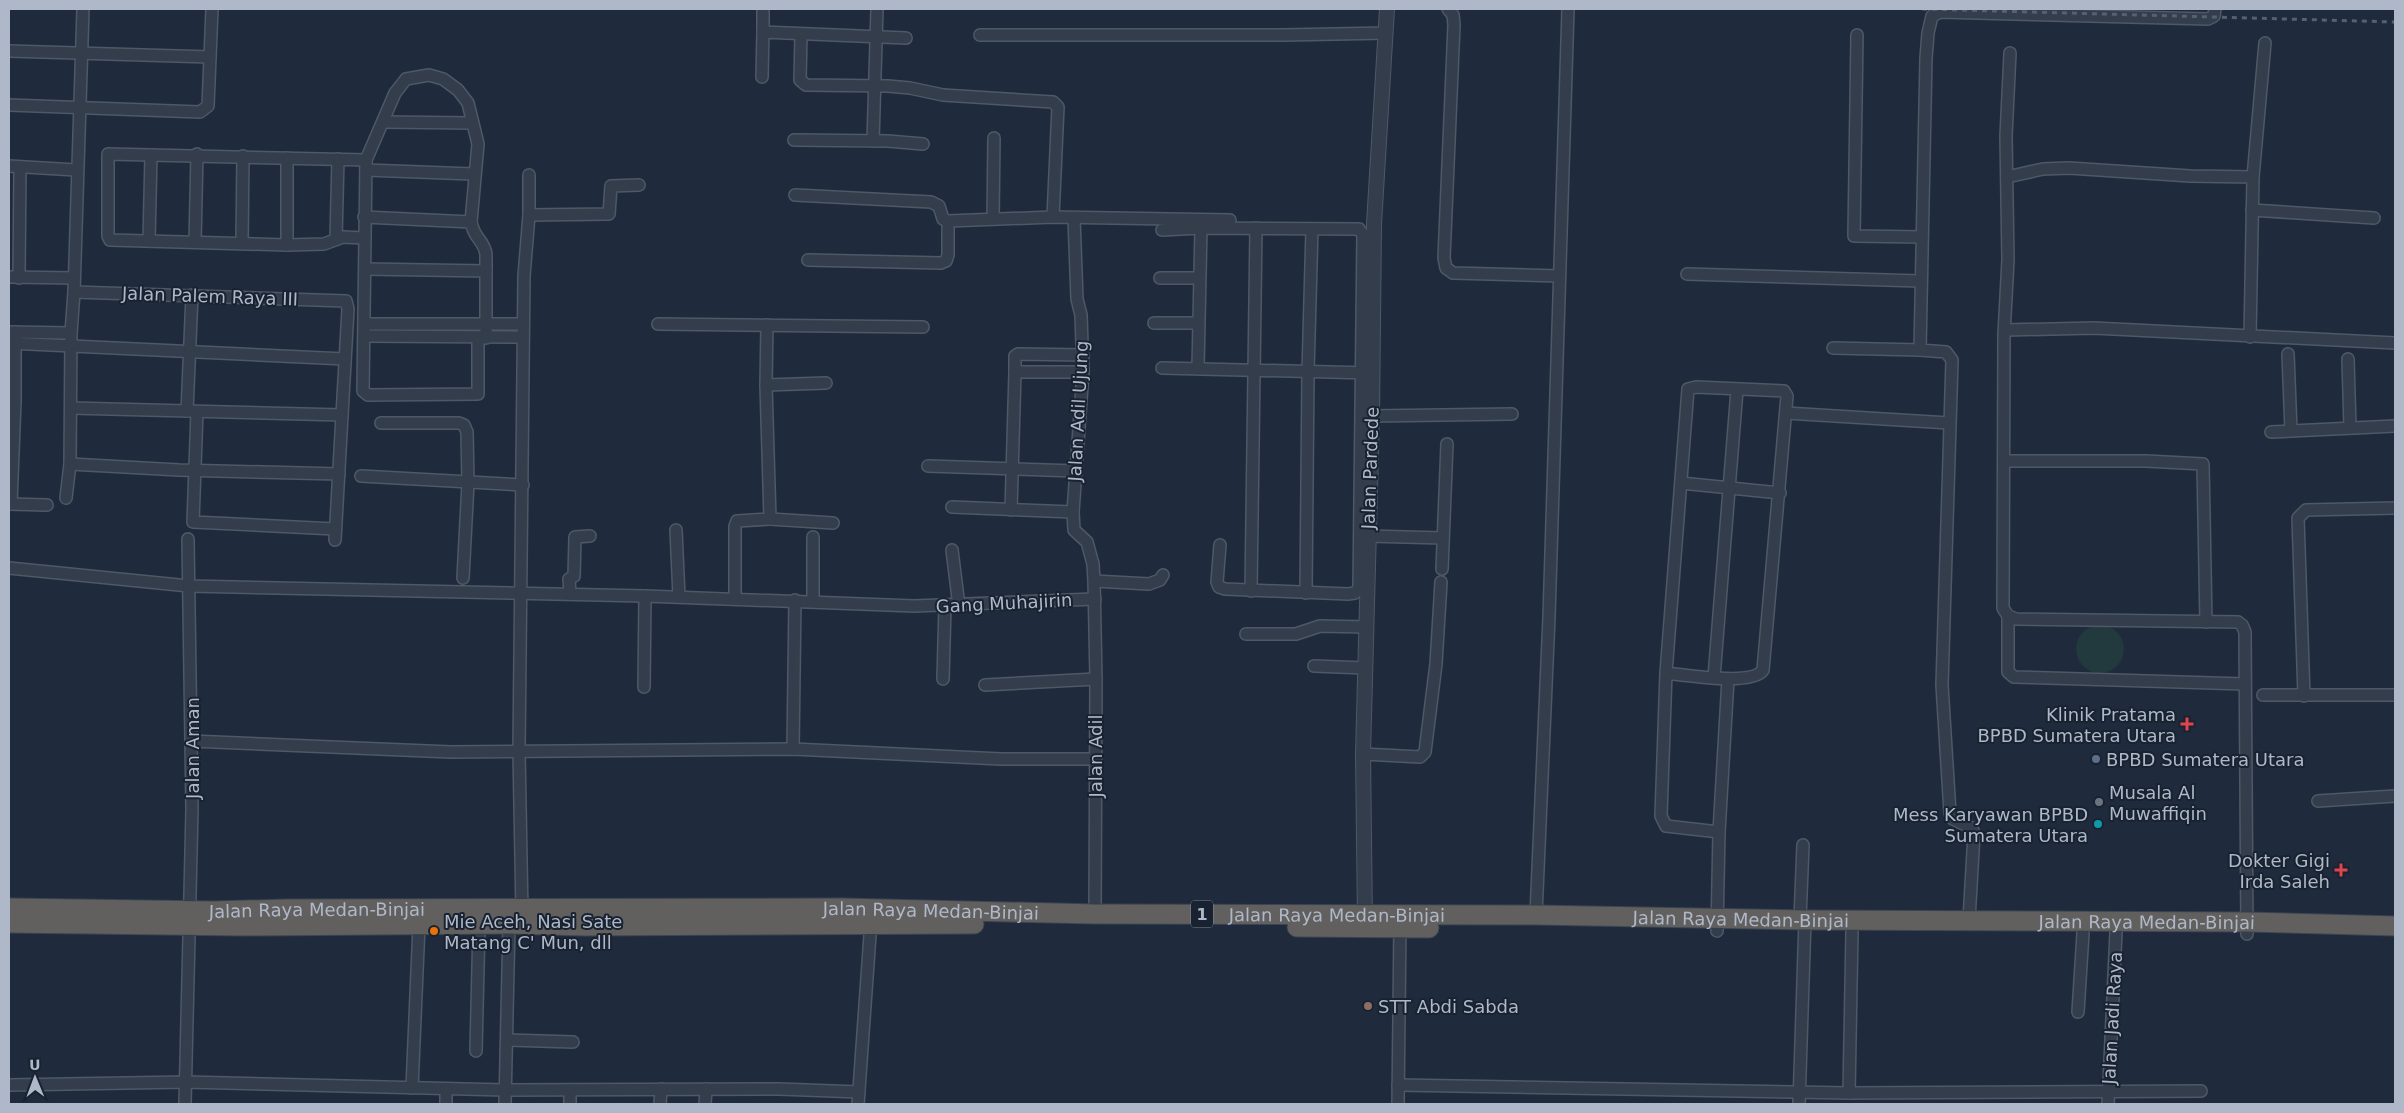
<svg xmlns="http://www.w3.org/2000/svg" width="2404" height="1113" viewBox="0 0 2404 1113" font-family="'DejaVu Sans',sans-serif">
  <style>
    .green { fill: #22393d }
    .lines { fill: none; stroke-linecap: round; stroke-linejoin: round }
    .minor-casing { stroke: #4e5866; stroke-width: 14 }
    .tertiary-casing { stroke: #4e5866; stroke-width: 16 }
    .trunk-casing { stroke: #3b4553; stroke-width: 21 }
    .minor { stroke: #333d4c; stroke-width: 11 }
    .tertiary { stroke: #333d4c; stroke-width: 14 }
    .trunk { stroke: #62605e; stroke-width: 19 }
    .rail { stroke: #556173; stroke-width: 3; stroke-dasharray: 5 5; stroke-linecap: butt }
    .health-dot { fill: #e0444e; stroke: #192230; stroke-width: 2 }
    .service-dot { fill: #5c6f8a; stroke: #192230; stroke-width: 2 }
    .worship-dot { fill: #6b7280; stroke: #192230; stroke-width: 2 }
    .culture-dot { fill: #0f9aa8; stroke: #192230; stroke-width: 2 }
    .food-dot { fill: #e8710a; stroke: #192230; stroke-width: 2 }
    .education-dot { fill: #8d6e63; stroke: #192230; stroke-width: 2 }
    .labels { text-anchor: middle; dominant-baseline: central; stroke-width: 4; stroke-linejoin: round; paint-order: stroke }
    .shield { fill: #192230; stroke: #818b9a; stroke-width: 1 }
    .shield-label { font-size: 16px; font-weight: bold; fill: #aeb8c8 }
    .street-label { font-size: 18px; fill: #aeb8c8; stroke: #192230 }
    .poi-label { font-size: 18px; fill: #aeb8c8; stroke: #192230; text-anchor: start }
  </style>
  <rect width="100%" height="100%" fill="#1f2b3c"/>
  <circle class="green" cx="2100" cy="649" r="24"/>
  <g class="lines">
    <defs>
      <g id="minor">
        <polyline points="1448,9 1453,15 1454,25 1444,258 1446,268 1453,273 1559,276"/>
        <polyline points="763,32 763,9"/>
        <polyline points="801,34 800,80 806,85 888,86 910,88 943,95 1053,102 1058,107 1053,217"/>
        <polyline points="980,35 1284,35 1386,33"/>
        <polyline points="1857,35 1854,236 1922,237"/>
        <polyline points="9,51 210,57"/>
        <polyline points="2010,53 2006,136 2008,260 2004,334 2003,608 2008,616 2016,619 2238,622 2242,625 2245,632 2247,934"/>
        <polyline points="762,77 763,32 906,38"/>
        <polyline points="9,105 200,112 208,106 212,9"/>
        <polyline points="383,122 472,123"/>
        <polyline points="794,140 888,141 923,144"/>
        <polyline points="873,141 877,9"/>
        <polyline points="287,158 287,245"/>
        <polyline points="9,166 76,170"/>
        <polyline points="366,170 473,174"/>
        <polyline points="2007,177 2043,169 2069,168 2190,176 2253,177 2250,337"/>
        <polyline points="2253,177 2265,43"/>
        <polyline points="795,195 931,202 939,206 943,219 948,221"/>
        <polyline points="2252,210 2374,218"/>
        <polyline points="529,215 609,214 611,186 639,185"/>
        <path d="M 364,217 L 471,222 C 474,239 484,240 486,254 L 486,338"/>
        <polyline points="1074,218 1077,299 1081,315 1083,372 1073,512 1074,530 1087,542 1093,564 1094,581 1096,679 1095,914"/>
        <polyline points="993,219 994,138"/>
        <polyline points="471,222 478,144 468,103 458,90 443,79 429,75 406,79 395,93 366,160 363,391 368,395 478,394 478,338"/>
        <polyline points="1162,230 1201,228 1359,229 1363,235 1359,588 1355,593 1348,594 1225,589 1219,587 1217,582 1220,545"/>
        <polyline points="336,238 338,159"/>
        <polyline points="364,238 343,237 324,244 287,245 110,240 108,236 108,154 366,160"/>
        <polyline points="149,241 151,155"/>
        <polyline points="195,242 197,154"/>
        <polyline points="242,243 243,156"/>
        <polyline points="808,260 941,263 946,261 948,255 948,221 1053,217 1230,220"/>
        <polyline points="366,269 486,271"/>
        <polyline points="1687,274 1920,281"/>
        <polyline points="9,277 74,278"/>
        <polyline points="19,278 20,167"/>
        <polyline points="1160,278 1199,278"/>
        <polyline points="74,292 346,301 348,309 335,540"/>
        <polyline points="1154,323 1198,323"/>
        <polyline points="366,324 523,324"/>
        <polyline points="658,324 923,327"/>
        <polyline points="2006,330 2094,328 2395,343"/>
        <polyline points="9,332 71,333"/>
        <polyline points="365,336 523,337"/>
        <polyline points="9,343 345,359"/>
        <polyline points="1833,348 1920,350"/>
        <polyline points="2288,354 2291,431"/>
        <polyline points="2348,359 2350,428"/>
        <polyline points="1162,368 1370,373"/>
        <polyline points="1198,368 1201,228"/>
        <polyline points="1015,372 1015,356 1018,354 1083,355"/>
        <polyline points="766,385 826,383"/>
        <polyline points="71,408 342,415"/>
        <polyline points="187,411 192,295"/>
        <polyline points="197,412 193,522 335,529"/>
        <polyline points="1786,413 1949,423"/>
        <polyline points="1372,416 1512,414"/>
        <polyline points="381,423 459,423 464,425 467,432 468,483 463,578"/>
        <polyline points="2271,432 2395,426"/>
        <polyline points="2005,461 2146,461 2203,464 2206,622"/>
        <polyline points="70,464 179,470 339,474"/>
        <polyline points="928,466 1076,471"/>
        <polyline points="361,476 523,485"/>
        <polyline points="1681,483 1780,493"/>
        <polyline points="66,498 70,464 71,333 74,292 83,9"/>
        <polyline points="9,504 47,505"/>
        <polyline points="11,504 15,401 15,332"/>
        <polyline points="952,507 1073,512"/>
        <polyline points="1011,510 1015,372 1083,372"/>
        <polyline points="770,519 833,523"/>
        <polyline points="676,530 679,597"/>
        <polyline points="1367,536 1443,538"/>
        <polyline points="813,537 813,601"/>
        <polyline points="952,550 959,606"/>
        <polyline points="9,568 189,586 645,596 914,606 1095,599"/>
        <polyline points="1442,569 1447,444"/>
        <polyline points="1094,581 1149,584 1160,580 1163,575"/>
        <polyline points="1251,591 1256,228"/>
        <polyline points="1306,593 1308,372 1312,229"/>
        <polyline points="570,594 569,579 574,576 575,537 590,536"/>
        <polyline points="735,598 735,526 737,521 770,519 766,385 767,325"/>
        <polyline points="2008,616 2008,672 2014,677 2245,684"/>
        <polyline points="1246,634 1296,634 1320,626 1367,627"/>
        <polyline points="1314,666 1365,668"/>
        <path d="M 1666,673 C 1684,675 1753,686 1763,670 L 1787,396 L 1784,391 L 1696,387 L 1688,389 L 1666,673 L 1661,816 L 1666,826 L 1719,832"/>
        <polyline points="1714,677 1737,390"/>
        <polyline points="943,679 945,606"/>
        <polyline points="985,685 1096,679"/>
        <polyline points="644,687 645,596"/>
        <polyline points="2263,695 2395,695"/>
        <polyline points="2304,696 2298,518 2306,510 2395,508"/>
        <polyline points="191,741 451,752 793,749 1001,759 1095,759"/>
        <polyline points="793,749 795,600"/>
        <polyline points="1363,754 1420,757 1425,752 1436,664 1441,582"/>
        <polyline points="2318,801 2395,796"/>
        <polyline points="522,913 519,751 524,276 529,215 529,175"/>
        <polyline points="1536,915 1549,617 1568,9"/>
        <polyline points="1800,919 1803,845"/>
        <polyline points="1969,920 1974,834 1972,828 1953,819 1950,813 1942,685 1952,360 1946,352 1920,350 1926,58 1928,33 1932,16 1940,12 2208,19 2214,16 2215,9"/>
        <polyline points="1717,931 1719,832 1728,679"/>
        <polyline points="2078,1012 2083,933"/>
        <polyline points="508,1040 573,1042"/>
        <polyline points="476,1051 479,925"/>
        <polyline points="9,1085 186,1082 505,1090 779,1089 859,1092"/>
        <polyline points="1398,1085 1849,1093 2201,1091"/>
        <polyline points="412,1088 419,925"/>
        <polyline points="1849,1093 1852,932"/>
        <polyline points="185,1104 192,810 188,539"/>
        <polyline points="446,1104 446,1089"/>
        <polyline points="505,1104 509,924"/>
        <polyline points="570,1104 570,1090"/>
        <polyline points="660,1104 661,1089"/>
        <polyline points="705,1104 706,1089"/>
        <polyline points="858,1104 871,921"/>
        <polyline points="1398,1104 1400,924"/>
        <polyline points="1799,1104 1805,920"/>
        <polyline points="2108,1104 2116,932"/>
      </g>
      <polyline id="tertiary" points="1365,922 1363,754 1372,416 1374,224 1387,9"/>
      <g id="trunk">
        <path id="s1" d="M 9,908 L 213,911 L 287,909 L 842,908 L 1095,914 L 1536,915 L 1805,920 L 2247,922 L 2395,926"/>
        <polyline points="9,923 241,926 509,924 585,926 974,924"/>
        <polyline points="1297,927 1429,928"/>
      </g>
    </defs>
    <use href="#minor" class="minor-casing"/>
    <use href="#tertiary" class="tertiary-casing"/>
    <use href="#trunk" class="trunk-casing"/>
    <use href="#minor" class="minor"/>
    <use href="#tertiary" class="tertiary"/>
    <use href="#trunk" class="trunk"/>
    <polyline class="rail" points="1922,9 2395,22"/>
  </g>
  <g class="health-dot">
    <path d="M2184.5 716.5h5v5h5v5h-5v5h-5v-5h-5v-5h5z"/>
    <path d="M2338.5 862.5h5v5h5v5h-5v5h-5v-5h-5v-5h5z"/>
  </g>
  <circle class="service-dot" cx="2096" cy="759" r="5"/>
  <circle class="worship-dot" cx="2099" cy="802" r="5"/>
  <circle class="culture-dot" cx="2098" cy="824" r="5"/>
  <circle class="food-dot" cx="434" cy="931" r="5"/>
  <circle class="education-dot" cx="1368" cy="1006" r="5"/>
  <g class="labels">
    <rect class="shield" x="1191" y="900.5" width="22" height="27" rx="4"/>
    <g class="shield-label">
      <text x="1202" y="914">1</text>
    </g>
    <g class="street-label">
      <text transform="translate(210 296) rotate(2)">Jalan Palem Raya III</text>
      <text transform="translate(1078 411) rotate(-87)">Jalan Adil Ujung</text>
      <text transform="translate(1370 468) rotate(-88)">Jalan Pardede</text>
      <text transform="translate(1004 603) rotate(-3)">Gang Muhajirin</text>
      <text transform="translate(192 748) rotate(-90)">Jalan Aman</text>
      <text transform="translate(1095 756) rotate(-90)">Jalan Adil</text>
      <text stroke="none"><textPath href="#s1" startOffset="308">Jalan Raya Medan-Binjai</textPath></text>
      <text stroke="none"><textPath href="#s1" startOffset="922">Jalan Raya Medan-Binjai</textPath></text>
      <text stroke="none"><textPath href="#s1" startOffset="1328">Jalan Raya Medan-Binjai</textPath></text>
      <text stroke="none"><textPath href="#s1" startOffset="1732">Jalan Raya Medan-Binjai</textPath></text>
      <text stroke="none"><textPath href="#s1" startOffset="2138">Jalan Raya Medan-Binjai</textPath></text>
      <text transform="translate(2112 1018) rotate(-87)">Jalan Jadi Raya</text>
    </g>
    <g class="poi-label">
      <text x="2176" y="714" text-anchor="end">Klinik Pratama<tspan x="2176" dy="21">BPBD Sumatera Utara</tspan></text>
      <text x="2106" y="759">BPBD Sumatera Utara</text>
      <text x="2109" y="792">Musala Al<tspan x="2109" dy="21">Muwaffiqin</tspan></text>
      <text x="2088" y="814" text-anchor="end">Mess Karyawan BPBD<tspan x="2088" dy="21">Sumatera Utara</tspan></text>
      <text x="2330" y="860" text-anchor="end">Dokter Gigi<tspan x="2330" dy="21">Irda Saleh</tspan></text>
      <text x="444" y="921">Mie Aceh, Nasi Sate<tspan x="444" dy="21">Matang C' Mun, dll</tspan></text>
      <text x="1378" y="1006">STT Abdi Sabda</text>
    </g>
  </g>
  <rect width="2404" height="1113" fill="none" stroke="#aeb8c8" stroke-width="20"/>
  <g transform="translate(35 1078) rotate(359)" stroke="#192230" stroke-width="4" paint-order="stroke">
  <path d="M0-4L9 19L0 12L-9 19Z" fill="#aeb8c8"/>
  <text y="-8" font-size="14" font-weight="bold" text-anchor="middle" fill="#aeb8c8">U</text>
  </g>
</svg>
